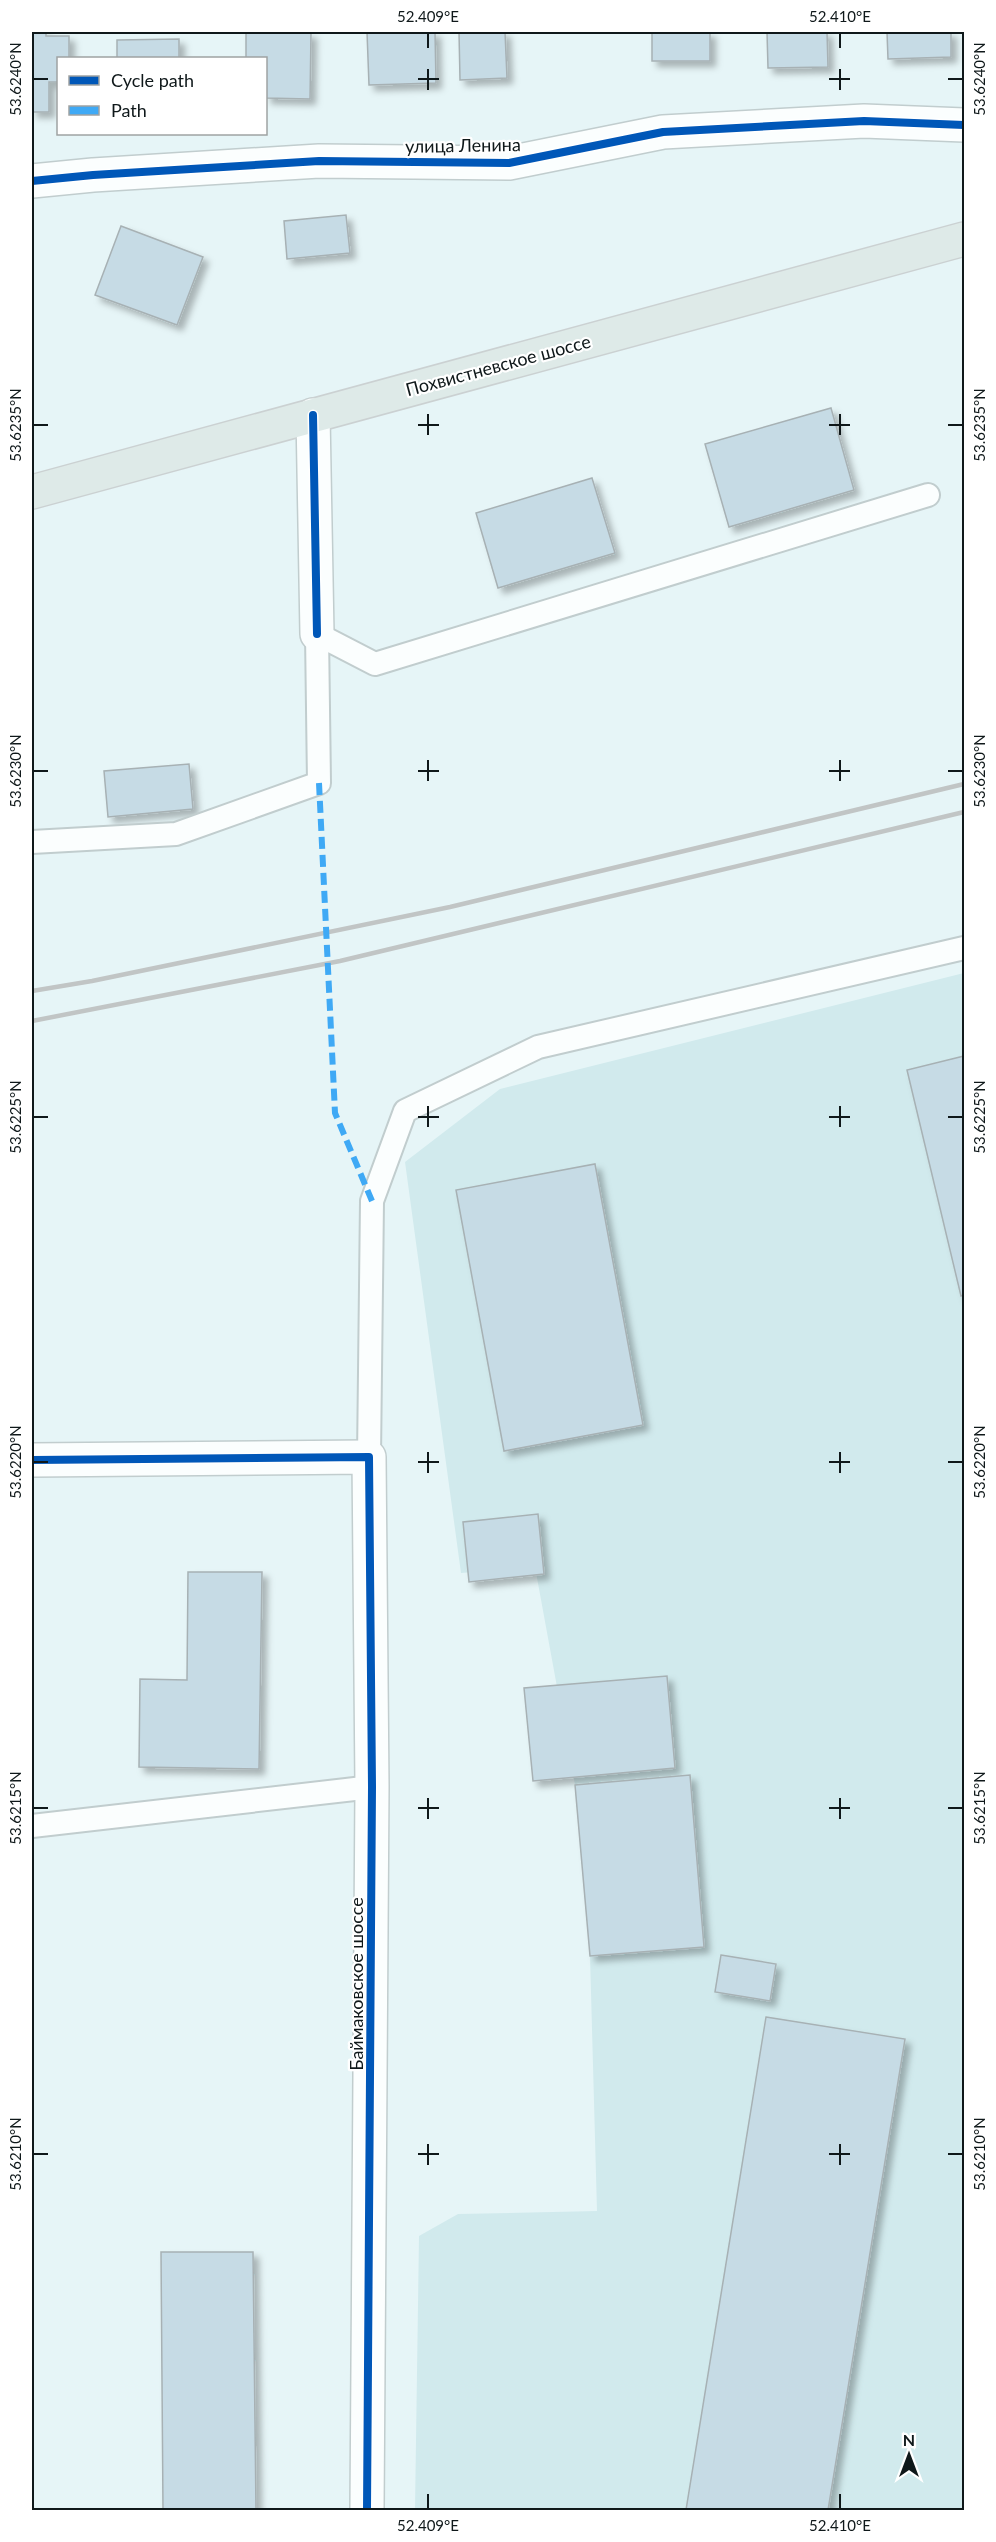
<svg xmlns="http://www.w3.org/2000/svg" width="996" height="2542" viewBox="0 0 996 2542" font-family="Lato,sans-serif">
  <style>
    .built { fill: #d1eaed }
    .building { fill: #c6dbe5; stroke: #a7b1b4; stroke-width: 1.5; filter: url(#shadow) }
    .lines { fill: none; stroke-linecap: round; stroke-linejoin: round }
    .service-casing { stroke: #c1cdce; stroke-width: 26 }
    .minor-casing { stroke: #c1cdce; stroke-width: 36 }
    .primary-casing { stroke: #cbd1d2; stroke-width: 36 }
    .service { stroke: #fbfefe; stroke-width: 22 }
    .minor { stroke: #fbfefe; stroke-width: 33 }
    .primary { stroke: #deeae8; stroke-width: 33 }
    .rail { stroke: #c1c5c5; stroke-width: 4.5 }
    .quiet { stroke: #3fa9f5; stroke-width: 6; stroke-dasharray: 12 6; stroke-linecap: butt }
    .cycleway-casing { stroke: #fff; stroke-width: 11 }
    .cycleway { stroke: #0057b8; stroke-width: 8 }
    .ticks { fill: none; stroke: #0f181a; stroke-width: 2 }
    .labels { text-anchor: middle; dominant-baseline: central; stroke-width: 4.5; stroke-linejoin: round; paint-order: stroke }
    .street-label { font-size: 18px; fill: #0f181a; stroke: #fff }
    .neatline { fill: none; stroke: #0f181a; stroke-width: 2 }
    .ticks-label { font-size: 15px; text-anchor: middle; fill: #0f181a }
  </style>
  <defs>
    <filter id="shadow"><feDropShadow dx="5.5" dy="5.5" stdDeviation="3" flood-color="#0004"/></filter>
  </defs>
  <rect width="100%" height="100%" fill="#e6f5f7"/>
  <polygon class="built" points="964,973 964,2510 415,2510 419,2236 458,2214 597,2211 590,1956 575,1785 535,1567 461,1573 405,1162 500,1089"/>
  <g class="building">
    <polygon points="32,32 46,32 46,36 69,36 69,58 58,58 58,82 49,82 49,112 32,112"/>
    <polygon points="246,32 311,33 310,99 266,98 266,58 246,58"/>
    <polygon points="367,32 435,32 436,83 369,85"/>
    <polygon points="459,32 505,32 507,78 460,80"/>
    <rect x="652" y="32" width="58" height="29"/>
    <polygon points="767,32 827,32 828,67 768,68"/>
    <polygon points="887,32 951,32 951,57 888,59"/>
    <polygon points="179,39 179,58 117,58 117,40"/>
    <polygon points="346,215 350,253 287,259 284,221"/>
    <polygon points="121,226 203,257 177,325 95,295"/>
    <polygon points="831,408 854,490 729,527 705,444"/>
    <polygon points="592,478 615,553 498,588 476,513"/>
    <polygon points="189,764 193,809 108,817 104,771"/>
    <polygon points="964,1056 964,1295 961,1296 907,1070"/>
    <polygon points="595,1164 643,1425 504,1451 456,1190"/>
    <polygon points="538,1514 544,1574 469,1582 463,1522"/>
    <polygon points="188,1572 262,1572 259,1769 139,1767 140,1679 187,1680"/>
    <polygon points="667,1676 675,1768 533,1781 524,1688"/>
    <polygon points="690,1775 704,1947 590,1956 575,1785"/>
    <polygon points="721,1955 776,1964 770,2001 715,1992"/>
    <polygon points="766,2017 905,2039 828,2510 686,2510"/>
    <polygon points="161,2252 253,2252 256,2510 163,2510"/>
  </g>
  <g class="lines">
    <defs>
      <g id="service">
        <polyline points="32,842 176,834 319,783 317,634 375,664 928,495"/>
        <polyline points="369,1457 372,1201 405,1111 538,1047 964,948"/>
        <polyline points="32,1826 372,1787"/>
      </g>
      <g id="minor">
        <polyline points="32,181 93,175 319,161 509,163 663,132 864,121 964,125"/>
        <polyline points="313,415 317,634"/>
        <polyline points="32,1460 369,1457 372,1787 367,2510"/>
      </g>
      <polyline id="primary" points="32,492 964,239"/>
    </defs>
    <use href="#service" class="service-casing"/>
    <use href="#minor" class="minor-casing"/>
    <use href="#primary" class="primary-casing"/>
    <use href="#service" class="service"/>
    <use href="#minor" class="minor"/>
    <use href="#primary" class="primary"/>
    <g class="rail">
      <polyline points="32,991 92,981 450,907 964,784"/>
      <polyline points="32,1021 340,961 964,812"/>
    </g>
    <polyline class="quiet" points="319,783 335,1113 372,1201"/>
    <defs>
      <g id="cycleway">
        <polyline points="32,181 93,175 319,161 509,163 663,132 864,121 964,125"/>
        <polyline points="313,415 317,634"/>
        <polyline points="32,1460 369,1457 372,1787 367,2510"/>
      </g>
    </defs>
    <use href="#cycleway" class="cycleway-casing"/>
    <use href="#cycleway" class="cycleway"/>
  </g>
  <path class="ticks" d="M 428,33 L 428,48M 840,33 L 840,48M 428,69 L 428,90M 840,69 L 840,90M 33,79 L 48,79M 418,79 L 439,79M 829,79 L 850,79M 948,79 L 963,79M 428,414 L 428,435M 840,414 L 840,435M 33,425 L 48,425M 418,425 L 439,425M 829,425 L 850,425M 948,425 L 963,425M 428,760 L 428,781M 840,760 L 840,781M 33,771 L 48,771M 418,771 L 439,771M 829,771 L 850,771M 948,771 L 963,771M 428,1106 L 428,1127M 840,1106 L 840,1127M 33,1117 L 48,1117M 418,1117 L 439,1117M 829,1117 L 850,1117M 948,1117 L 963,1117M 428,1452 L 428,1473M 840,1452 L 840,1473M 33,1462 L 48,1462M 418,1462 L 439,1462M 829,1462 L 850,1462M 948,1462 L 963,1462M 428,1798 L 428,1819M 840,1798 L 840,1819M 33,1808 L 48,1808M 418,1808 L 439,1808M 829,1808 L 850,1808M 948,1808 L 963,1808M 428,2144 L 428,2165M 840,2144 L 840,2165M 33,2154 L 48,2154M 418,2154 L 439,2154M 829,2154 L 850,2154M 948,2154 L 963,2154M 428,2494 L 428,2509M 840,2494 L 840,2509"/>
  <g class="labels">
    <g class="street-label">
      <text transform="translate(463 145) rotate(-1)">улица Ленина</text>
      <text transform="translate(498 365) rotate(-15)">Похвистневское шоссе</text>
      <text transform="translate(356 1984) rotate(-90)">Баймаковское шоссе</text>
    </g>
  </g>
  <rect width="996" height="2542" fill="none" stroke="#ffffff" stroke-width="66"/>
  <rect x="57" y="57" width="210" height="78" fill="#ffffff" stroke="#9fa3a3" stroke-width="1.5"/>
  <rect x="69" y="76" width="30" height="9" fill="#0057b8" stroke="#9fa3a3" stroke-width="1.5"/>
  <text x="111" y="87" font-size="18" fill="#0f181a">Cycle path</text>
  <rect x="69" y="106" width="30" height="9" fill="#3fa9f5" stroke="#9fa3a3" stroke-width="1.5"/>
  <text x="111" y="117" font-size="18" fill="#0f181a">Path</text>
  <g transform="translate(909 2455)" stroke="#ffffff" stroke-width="4.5" paint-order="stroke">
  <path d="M0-4.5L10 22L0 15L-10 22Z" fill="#0f181a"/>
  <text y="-9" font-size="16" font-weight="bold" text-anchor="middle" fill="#0f181a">N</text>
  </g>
  <rect x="33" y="33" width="930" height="2476" class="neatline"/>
  <g class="ticks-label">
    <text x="428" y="22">52.409°E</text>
    <text x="840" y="22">52.410°E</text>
    <text transform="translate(16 79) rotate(-90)" y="5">53.6240°N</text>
    <text transform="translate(980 79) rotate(-90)" y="5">53.6240°N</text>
    <text transform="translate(16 425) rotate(-90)" y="5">53.6235°N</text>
    <text transform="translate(980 425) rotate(-90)" y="5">53.6235°N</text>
    <text transform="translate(16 771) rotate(-90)" y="5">53.6230°N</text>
    <text transform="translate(980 771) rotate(-90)" y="5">53.6230°N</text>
    <text transform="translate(16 1117) rotate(-90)" y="5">53.6225°N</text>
    <text transform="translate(980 1117) rotate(-90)" y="5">53.6225°N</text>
    <text transform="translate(16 1462) rotate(-90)" y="5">53.6220°N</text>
    <text transform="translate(980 1462) rotate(-90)" y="5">53.6220°N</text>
    <text transform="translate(16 1808) rotate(-90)" y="5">53.6215°N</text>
    <text transform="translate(980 1808) rotate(-90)" y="5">53.6215°N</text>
    <text transform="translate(16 2154) rotate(-90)" y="5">53.6210°N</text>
    <text transform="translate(980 2154) rotate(-90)" y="5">53.6210°N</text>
    <text x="428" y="2531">52.409°E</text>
    <text x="840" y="2531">52.410°E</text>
  </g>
</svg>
